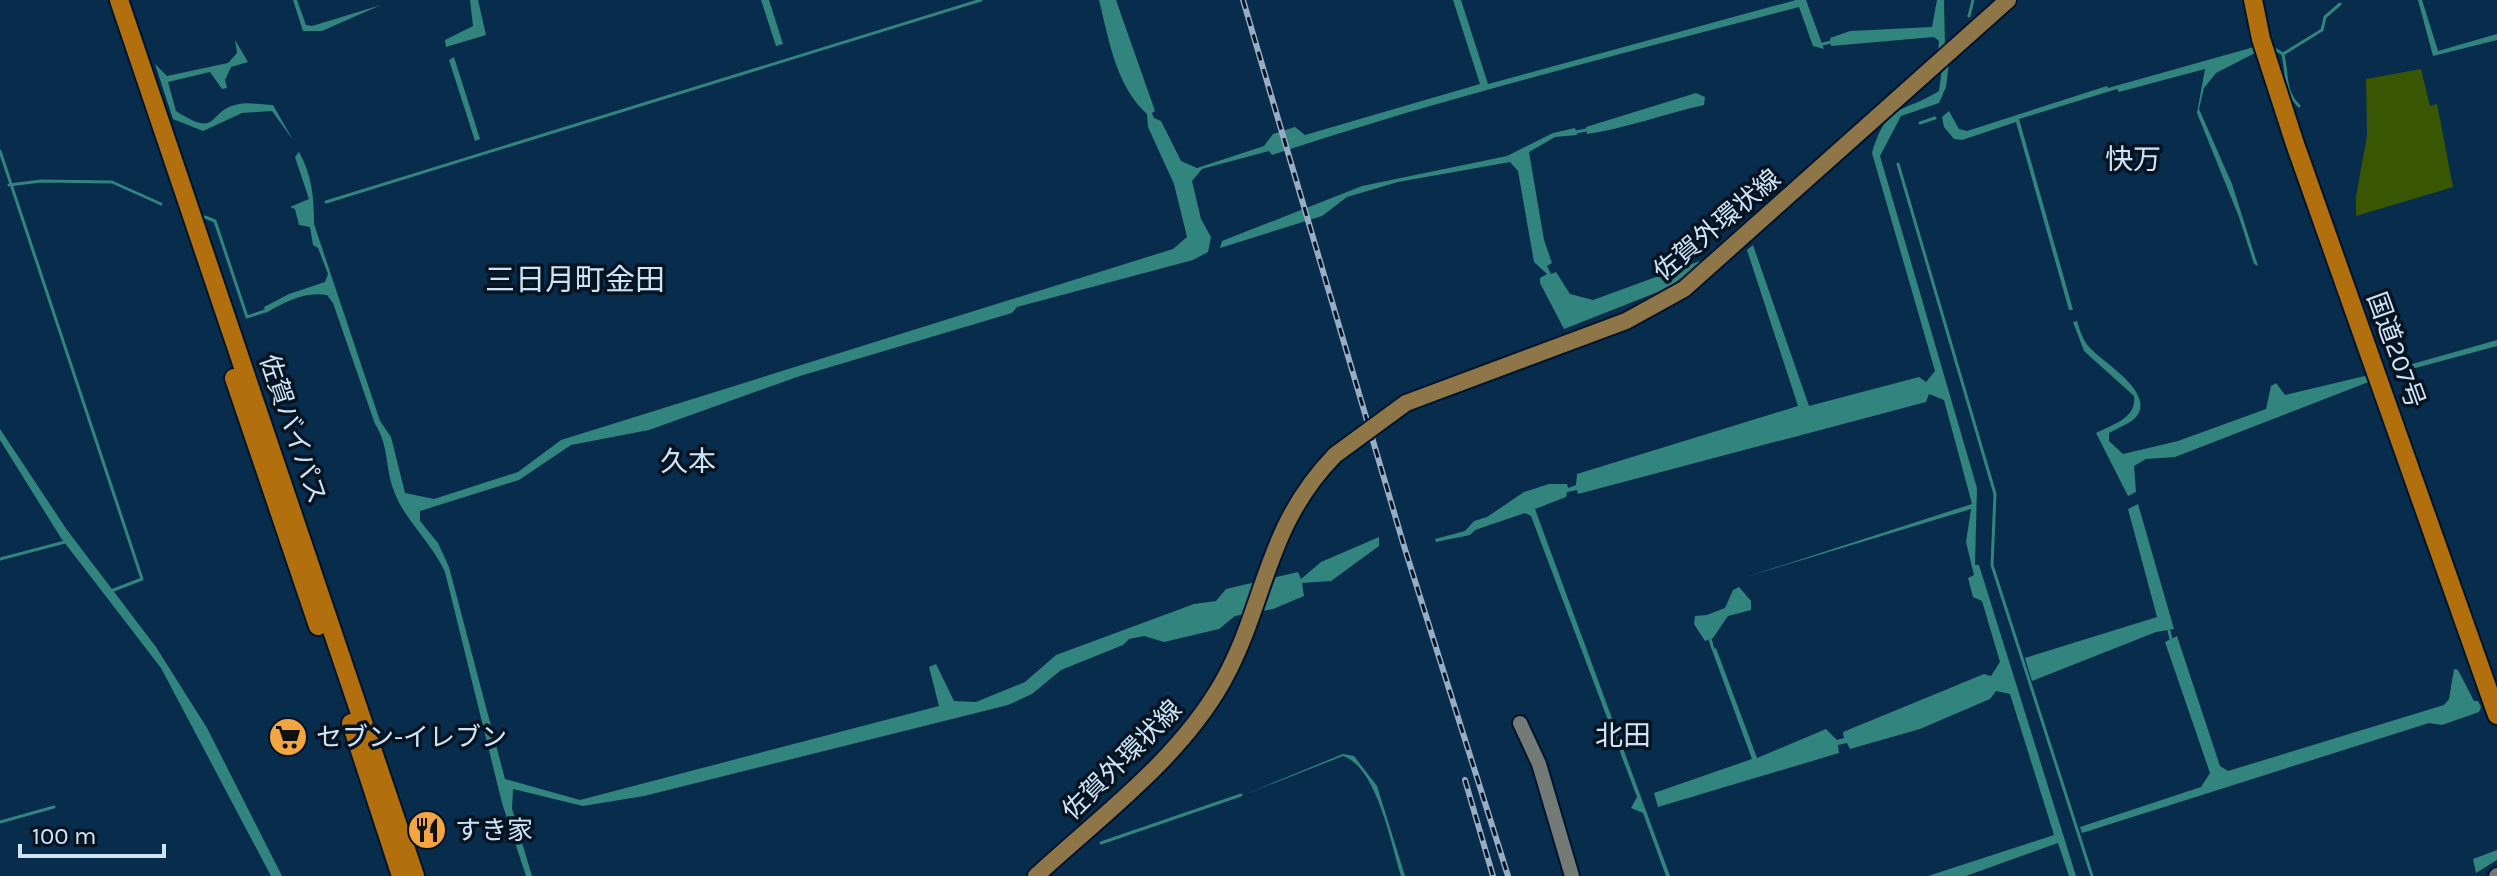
<svg xmlns="http://www.w3.org/2000/svg" width="2497" height="876" viewBox="0 0 2497 876" font-family="Karla,'Noto Sans JP',sans-serif">
  <style>
    .green { fill: #395703 }
    .water { fill: #32847f }
    .lines { fill: none; stroke-linecap: round; stroke-linejoin: round }
    .stream { stroke: #32847f; stroke-width: 3 }
    .secondary-casing { stroke: #00142b; stroke-width: 18 }
    .primary-casing { stroke: #00142b; stroke-width: 20 }
    .highway-casing { stroke: #00142b; stroke-width: 22 }
    .secondary { stroke: #747a76; stroke-width: 14 }
    .primary { stroke: #8e7649; stroke-width: 16 }
    .highway { stroke: #b1700d; stroke-width: 18 }
    .rail-casing { stroke: #95adc5; stroke-width: 6 }
    .rail { stroke: #061422; stroke-width: 3; stroke-dasharray: 9; stroke-linecap: butt }
    .primary-bridge-casing { stroke: #00142b; stroke-width: 20; stroke-linecap: butt }
    .primary-bridge { stroke: #8e7649; stroke-width: 16 }
    .labels { text-anchor: middle; dominant-baseline: central; stroke-width: 7; stroke-linejoin: round; paint-order: stroke }
    .street-label { font-size: 26px; fill: #cfe3f7; stroke: #061422 }
    .poi-label { font-size: 26px; fill: #cfe3f7; stroke: #061422; text-anchor: start }
    .neighbourhood-label { font-size: 28px; fill: #cfe3f7; stroke: #061422 }
    .quarter-label { font-size: 30px; fill: #cfe3f7; stroke: #061422 }
  </style>
  <rect width="100%" height="100%" fill="#082c4c"/>
  <polygon class="green" points="2421,69 2430,106 2437,104 2453,187 2356,216 2356,196 2367,136 2366,79"/>
  <g class="water">
    <polygon points="293,0 297,0 306,25 312,26 381,5 322,31 303,31"/>
    <polygon points="470,0 478,0 486,35 446,47 445,40 473,26"/>
    <polygon points="761,0 769,0 783,44 776,46"/>
    <path d="M 1099,0 L 1116,0 L 1155,111 L 1152,113 L 1154,118 L 1161,121 L 1181,161 L 1197,168 L 1264,146 L 1273,134 L 1295,127 L 1305,135 L 1480,84 L 1453,0 L 1461,0 L 1488,84 L 1796,0 L 1806,0 L 1824,49 L 1813,46 L 1799,7 C 1623,54 1445,97 1272,155 L 1269,151 L 1202,169 L 1192,181 L 1201,219 L 1211,237 L 1208,252 L 1193,260 L 1017,307 L 1012,313 L 800,376 L 649,430 L 571,445 L 519,480 L 420,511 L 420,521 L 438,543 L 449,567 L 505,779 L 580,800 L 939,706 L 929,667 L 936,664 L 954,701 L 976,702 L 1025,682 L 1056,655 L 1194,604 L 1216,601 L 1226,589 L 1298,572 L 1301,579 L 1321,562 L 1379,537 L 1379,546 L 1331,581 L 1302,583 L 1304,596 L 1273,609 L 1235,616 L 1219,629 L 1164,642 L 1144,636 L 1129,639 L 1123,645 L 1061,670 L 1032,694 L 1008,705 L 644,796 L 583,806 L 513,789 L 512,809 L 532,876 L 526,876 L 502,803 L 445,572 C 432,543 403,518 394,491 C 385,468 389,445 375,424 L 333,303 L 327,295 C 305,291 284,302 266,313 L 264,307 L 289,294 L 325,282 L 328,274 L 318,248 L 313,245 L 310,227 L 299,225 L 295,209 L 290,207 L 309,199 L 295,157 L 299,152 C 312,175 314,198 314,224 L 380,421 L 391,437 L 405,493 L 434,499 L 518,472 L 561,440 L 1173,249 L 1187,237 L 1174,184 L 1148,127 L 1147,114 C 1116,86 1109,40 1099,0 Z"/>
    <polygon points="1937,0 1944,0 1945,48 1938,54 1939,41 1934,37 1831,46 1830,38 1850,31 1932,27"/>
    <polygon points="2418,0 2422,0 2438,51 2497,34 2497,40 2433,56"/>
    <path d="M 235,40 L 248,62 L 231,67 L 225,80 L 227,88 L 222,89 L 210,72 L 168,82 L 176,111 C 221,140 206,110 239,104 C 249,102 262,105 273,105 L 293,140 L 272,111 L 242,113 L 203,131 L 173,119 L 155,64 L 167,76 L 228,63 L 237,53 Z"/>
    <polygon points="2254,47 2255,53 2216,73 2204,88 2199,109 2232,184 2258,266 2254,264 2239,217 2197,113 2205,69 2119,92 2117,89 2019,119 2073,310 2069,310 2016,122 1962,140 1954,139 1944,127 1942,117 1949,111 1959,129 1967,131 2107,86 2108,88"/>
    <polygon points="454,57 480,139 475,141 449,60"/>
    <path d="M 1949,63 L 1946,87 L 1939,103 L 1901,116 L 1880,156 L 1977,488 L 1975,565 L 1979,565 L 2076,876 L 2069,876 L 2058,843 L 1966,876 L 1928,876 L 2054,835 L 2010,694 L 1996,691 L 1990,699 L 1920,729 L 1850,749 L 1847,743 L 1838,745 L 1839,753 L 1658,807 L 1654,793 L 1752,759 L 1712,650 L 1716,648 L 1757,758 L 1826,729 L 1837,740 L 1844,738 L 1843,732 L 1984,674 L 1991,676 L 2000,662 L 1982,601 L 1973,597 L 1968,578 L 1974,575 L 1966,542 L 1971,509 L 1746,577 L 1972,504 L 1944,400 L 1929,394 L 1926,402 L 1578,494 L 1577,490 L 1567,492 L 1566,497 L 1535,509 L 1670,876 L 1666,876 L 1643,813 L 1631,808 L 1637,797 L 1531,516 L 1525,513 L 1475,530 L 1470,535 L 1436,542 L 1435,539 L 1465,531 L 1474,521 L 1487,517 L 1524,492 L 1549,484 L 1567,484 L 1568,488 L 1576,485 L 1577,474 L 1798,406 L 1747,250 L 1753,245 L 1809,406 L 1919,377 L 1926,382 L 1935,371 L 1872,153 C 1888,101 1900,115 1939,91 L 1942,69 Z"/>
    <path d="M 1696,93 L 1705,97 L 1704,105 C 1664,114 1627,128 1587,134 L 1586,127 Z"/>
    <polygon points="1575,128 1577,135 1555,137 1529,152 1544,240 1552,263 1547,266 1551,274 1556,272 1570,294 1593,300 1708,258 1668,288 1564,329 1540,283 1540,278 1547,274 1534,262 1518,171 1510,162 1398,182 1347,197 1322,216 1220,248 1222,241 1362,186 1507,156 1553,133"/>
    <path d="M 2077,321 C 2080,331 2083,341 2091,349 C 2104,363 2156,393 2136,417 C 2130,424 2117,428 2109,433 L 2109,441 L 2123,454 L 2178,441 L 2266,409 L 2271,386 L 2276,383 L 2285,395 L 2369,375 L 2371,381 L 2175,457 L 2146,459 L 2134,466 L 2136,492 L 2128,496 L 2096,433 C 2113,424 2137,418 2134,396 L 2084,351 L 2073,322 Z"/>
    <polygon points="2497,340 2497,346 2397,373 2398,368"/>
    <polygon points="0,429 67,530 156,647 207,728 282,876 271,876 161,668 61,538 0,440"/>
    <polygon points="2138,504 2174,629 2156,632 2032,681 2025,658 2157,617 2128,509"/>
    <polygon points="1739,587 1751,601 1751,610 1728,616 1713,638 1705,641 1694,624 1695,616 1707,615 1725,608 1733,590"/>
    <polygon points="2177,636 2220,766 2228,771 2444,705 2449,699 2454,669 2458,670 2474,701 2478,701 2481,707 2479,712 2442,725 2429,723 2082,833 2080,827 2201,787 2210,773 2165,642"/>
    <path d="M 1343,754 L 1354,756 L 1377,786 L 1405,876 L 1401,876 C 1391,844 1377,767 1343,756 L 1241,796 Z"/>
    <polygon points="2497,850 2497,860 2476,873 2473,859"/>
  </g>
  <g class="lines">
    <g class="stream">
      <polyline points="1969,16 1973,0"/>
      <polyline points="1823,44 1831,42"/>
      <polyline points="2273,48 2283,54 2322,30 2325,17 2340,4"/>
      <path d="M 2283,55 C 2288,75 2283,90 2299,106"/>
      <polyline points="1920,123 1935,118"/>
      <polyline points="1576,132 1586,130"/>
      <polyline points="0,151 142,579 111,591"/>
      <polyline points="1898,164 1995,494 1992,565 2092,876"/>
      <polyline points="9,185 41,181 112,182 161,204"/>
      <polyline points="326,202 981,0"/>
      <polyline points="205,217 215,221 247,317 265,311"/>
      <polyline points="0,559 65,542"/>
      <polyline points="2169,631 2171,639"/>
      <polyline points="1710,639 1713,649"/>
      <polyline points="0,822 54,807"/>
      <polyline points="1101,843 1241,795"/>
    </g>
    <defs>
      <g id="secondary">
        <polyline points="1520,723 1539,764 1572,876"/>
        <polyline points="2496,876 2497,875"/>
      </g>
      <g id="primary">
        <polyline points="1406,403 1626,321 1684,289 2008,0"/>
        <path d="M 1036,876 C 1101,816 1178,760 1222,683 C 1267,603 1264,528 1335,455"/>
      </g>
      <g id="highway">
        <polyline points="119,0 415,876"/>
        <polyline points="2253,0 2261,39 2295,144 2497,715"/>
        <polyline points="234,378 318,626"/>
        <polyline points="351,723 401,876"/>
      </g>
    </defs>
    <use href="#secondary" class="secondary-casing"/>
    <use href="#primary" class="primary-casing"/>
    <use href="#highway" class="highway-casing"/>
    <use href="#secondary" class="secondary"/>
    <use href="#primary" class="primary"/>
    <use href="#highway" class="highway"/>
    <defs>
      <g id="rail">
        <polyline points="1243,0 1404,546 1508,876"/>
        <polyline points="1465,780 1493,876"/>
      </g>
    </defs>
    <use href="#rail" class="rail-casing"/>
    <use href="#rail" class="rail"/>
    <defs>
      <polyline id="primary-bridge" points="1335,455 1406,403"/>
    </defs>
    <use href="#primary-bridge" class="primary-bridge-casing"/>
    <use href="#primary-bridge" class="primary-bridge"/>
  </g>
  <defs>
    <symbol id="supermarket-disc" viewBox="-11 -11 22 22"><circle r="9.5" fill="#f2a541" stroke="#061422"/><path d="M-6-5.5h2.5l.6 2H6L4.5 2H-2.5L-4.4-4H-6ZM-1.5 3.2a1.3 1.3 0 1 0 .1 0ZM3 3.2a1.3 1.3 0 1 0 .1 0Z" fill="#111"/></symbol>
    <symbol id="restaurant-disc" viewBox="-11 -11 22 22"><circle r="9.5" fill="#f2a541" stroke="#061422"/><path d="M-5-6h1v4h1v-4h1v4h1v-4h1v5L-1.5 .5V6h-2V.5L-5-1ZM5-6V6H3V1.5H1.5Q1.5-4 5-6Z" fill="#111"/></symbol>
  </defs>
  <g fill-rule="evenodd">
    <use href="#supermarket-disc" x="266" y="715" width="44" height="44"/>
    <use href="#restaurant-disc" x="405" y="808" width="44" height="44"/>
  </g>
  <g class="labels">
    <g class="street-label">
      <text transform="translate(1717 225) rotate(-40)">佐賀外環状線</text>
      <text transform="translate(2396 350) rotate(70)">国道207号</text>
      <text transform="translate(293 429) rotate(71)">佐賀バイパス</text>
      <text transform="translate(1122 760) rotate(-45)">佐賀外環状線</text>
    </g>
    <g class="poi-label">
      <text x="316" y="737">セブン-イレブン</text>
      <text x="455" y="830">すき家</text>
    </g>
    <g class="neighbourhood-label">
      <text x="2133" y="159">快万</text>
      <text x="688" y="461">久本</text>
      <text x="1623" y="735">北田</text>
    </g>
    <g class="quarter-label">
      <text x="575" y="280">三日月町金田</text>
    </g>
  </g>
  <path d="M20 844v12h144v-12" fill="none" stroke="#cfe3f7" stroke-width="4"/>
  <text x="32" y="844" font-size="24" fill="#cfe3f7" stroke="#061422" stroke-width="6" paint-order="stroke">100 m</text>
</svg>
